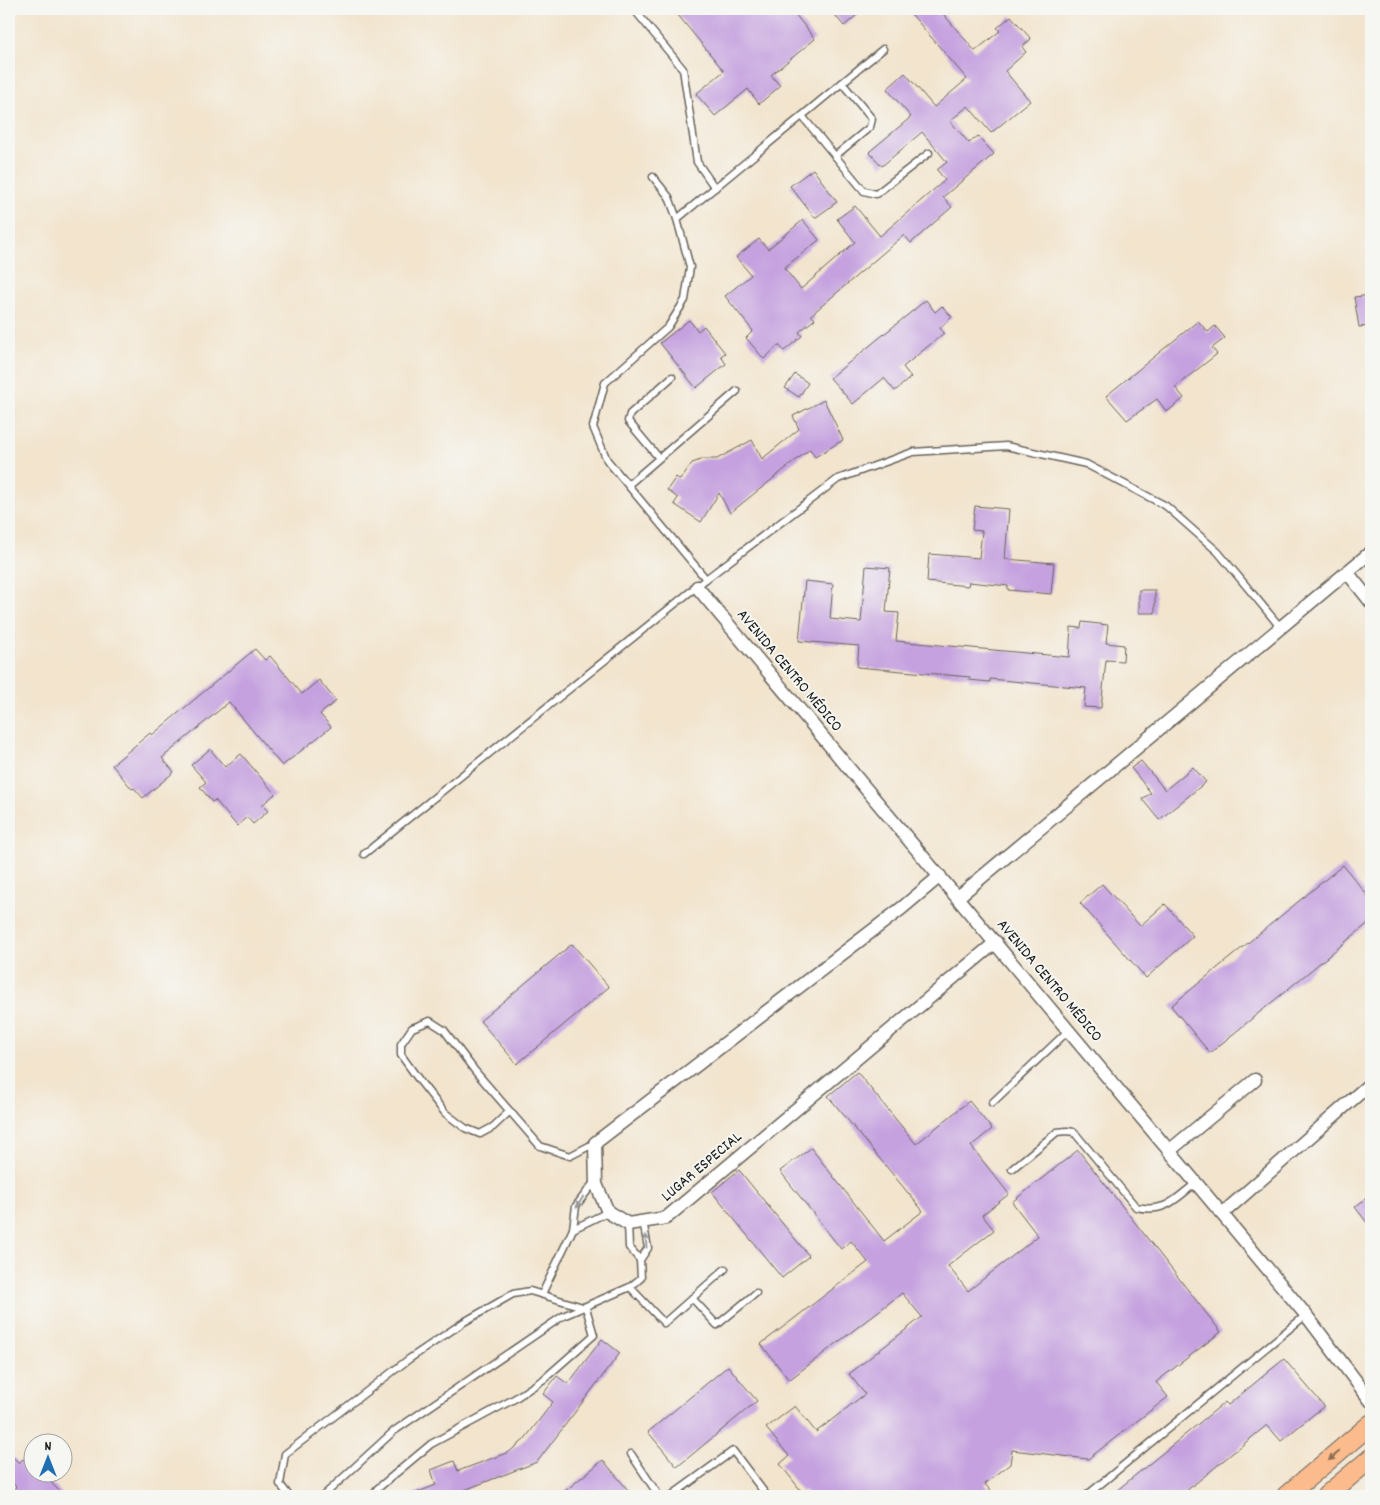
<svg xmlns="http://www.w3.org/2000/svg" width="1380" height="1505" viewBox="0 0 1380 1505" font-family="Dekko,sans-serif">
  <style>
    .building { fill: #c5a1df }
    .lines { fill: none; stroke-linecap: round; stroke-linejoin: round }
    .lane-casing { stroke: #67625a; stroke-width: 9 }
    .street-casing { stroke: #67625a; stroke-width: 15 }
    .primary-casing { stroke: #67625a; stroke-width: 21 }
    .lane { stroke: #fff; stroke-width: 6 }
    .street { stroke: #fff; stroke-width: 12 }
    .primary { stroke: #fbbb8c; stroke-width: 19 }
    .oneway { fill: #999 }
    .oneway2 { fill: #8c6c54 }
    .labels { text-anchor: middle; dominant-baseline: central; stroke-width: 4; stroke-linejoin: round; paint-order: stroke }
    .street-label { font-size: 16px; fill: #1c1c1c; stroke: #f6f6f2 }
  </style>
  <rect width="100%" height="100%" fill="#f6f6f2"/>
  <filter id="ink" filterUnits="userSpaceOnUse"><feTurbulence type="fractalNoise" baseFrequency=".02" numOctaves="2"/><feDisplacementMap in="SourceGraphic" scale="10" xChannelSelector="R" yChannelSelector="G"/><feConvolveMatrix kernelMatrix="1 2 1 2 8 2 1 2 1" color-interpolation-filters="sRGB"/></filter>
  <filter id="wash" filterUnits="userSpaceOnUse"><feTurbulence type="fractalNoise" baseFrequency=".0096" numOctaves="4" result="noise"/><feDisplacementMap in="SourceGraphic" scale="20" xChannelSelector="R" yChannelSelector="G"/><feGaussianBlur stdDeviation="1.12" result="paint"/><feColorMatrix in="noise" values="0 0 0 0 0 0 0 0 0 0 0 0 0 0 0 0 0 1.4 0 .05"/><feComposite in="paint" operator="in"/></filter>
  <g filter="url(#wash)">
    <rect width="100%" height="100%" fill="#f2e4cd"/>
    <g id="blocks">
      <g class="building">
        <polygon points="673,9 791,9 815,39 771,75 780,86 759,104 748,89 715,116 696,94 724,71"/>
        <polygon points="830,9 864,9 844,26"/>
        <polygon points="907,9 939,9 975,51 1000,31 997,28 1011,16 1031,39 1022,47 1026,52 1005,71 1030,101 991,133 968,106 950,121 969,143 978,136 994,154 943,197 952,207 911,243 904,235 811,315 815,319 799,332 802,336 784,351 779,345 764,359 746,338 753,331 725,296 751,275 736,257 759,239 768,249 803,220 819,240 784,268 801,289 855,242 837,219 855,206 880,236 945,180 937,170 947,162 922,132 882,166 869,152 911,117 887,89 905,73 934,107 967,79"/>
        <polygon points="813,169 837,202 815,218 790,186"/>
        <polygon points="1371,295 1371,326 1359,327 1354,297"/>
        <polygon points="926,300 935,312 942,306 952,317 940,328 944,333 903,367 911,377 895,391 884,378 853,404 830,378"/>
        <polygon points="689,320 698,331 704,326 725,353 721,356 726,364 696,388 660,343"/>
        <polygon points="1198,321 1208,332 1215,326 1225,338 1212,348 1217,354 1175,387 1184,398 1167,412 1157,399 1127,420 1106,396"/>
        <polygon points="795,374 808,383 799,397 785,388"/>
        <polygon points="824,400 843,440 815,457 810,449 730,513 719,493 701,522 674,504 678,498 667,490 676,477 680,480 692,463 704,459 717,459 752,440 762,459 799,429 793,416"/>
        <polygon points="975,506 1009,509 1005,559 1054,563 1051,594 1008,590 1008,586 969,582 968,586 927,582 929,554 979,558 982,531 972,530"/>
        <polygon points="866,566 890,568 886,612 899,613 896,641 1069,657 1071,627 1081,628 1082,622 1108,625 1106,643 1124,645 1123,661 1106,660 1101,708 1084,707 1086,688 990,679 990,682 969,680 970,677 857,667 859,646 799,641 805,581 833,584 830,619 861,622"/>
        <rect x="1139" y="590" width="16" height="23"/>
        <polygon points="255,649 265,660 270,656 302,694 319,680 336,701 320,714 331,727 282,766 229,702 162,758 174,772 143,798 134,788 132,789 112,765 150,733 152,735"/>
        <polygon points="210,749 225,767 241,754 275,794 262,805 268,811 253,824 247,817 237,826 215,800 212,802 200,787 206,782 191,765"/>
        <polygon points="1141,761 1165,790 1193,767 1206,782 1159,820 1142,799 1151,793 1131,768"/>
        <polygon points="1343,865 1371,900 1371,921 1210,1053 1171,1006"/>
        <polygon points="1102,884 1140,926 1165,904 1193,936 1146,978 1080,903"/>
        <polygon points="572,944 609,987 517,1064 480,1021"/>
        <polygon points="857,1072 916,1144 969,1101 992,1129 971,1146 1009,1194 982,1215 994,1230 948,1266 968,1291 1038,1236 1012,1202 1078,1150 1221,1332 1156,1382 1168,1397 1088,1459 1012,1450 1010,1464 985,1484 995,1496 809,1496 804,1490 802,1492 780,1464 789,1456 766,1428 795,1406 816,1432 865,1394 849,1374 922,1317 902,1293 789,1380 761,1344 868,1262 851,1241 841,1249 780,1171 811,1148 884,1241 923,1211 828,1096"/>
        <polygon points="739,1170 809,1256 782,1278 712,1192"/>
        <polygon points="1371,1194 1371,1228 1355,1207"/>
        <polygon points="602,1339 620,1353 537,1462 449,1496 408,1496 436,1485 431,1470 454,1461 458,1471 509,1452 524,1440 553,1402 543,1394 557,1376 568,1384"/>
        <polygon points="1284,1359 1324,1406 1281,1441 1267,1425 1180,1496 1110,1496 1225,1402 1228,1405"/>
        <polygon points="728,1366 757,1401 677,1467 648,1432"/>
        <polygon points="9,1453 19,1463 23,1459 32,1468 32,1472 41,1472 64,1496 9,1496 9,1494 16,1487 9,1479"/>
        <polygon points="603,1460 633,1496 559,1496"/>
      </g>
    </g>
  </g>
  <g filter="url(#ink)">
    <use href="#blocks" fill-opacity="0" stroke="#67625a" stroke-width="1"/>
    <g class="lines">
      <defs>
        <g id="lane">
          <polyline points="637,13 683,69 697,162 715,188"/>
          <polyline points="802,116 864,191 876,194 929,153"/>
          <polyline points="835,156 870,127 872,119 842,83"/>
          <polyline points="653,177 669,197 677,219 690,267 685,300 668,327 605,383 593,427 607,460 706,579"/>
          <polyline points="677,219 883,49"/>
          <polyline points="659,458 628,421 630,414 672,377"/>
          <polyline points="628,485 737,391"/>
          <polyline points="364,854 706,579 838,479 913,452 1006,446 1086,464 1166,506 1218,552 1281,628"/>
          <polyline points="992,1103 1069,1030"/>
          <polyline points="510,1111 493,1127 480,1134 465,1128 445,1113 419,1080 401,1055 401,1044 412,1028 430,1021 444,1030 475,1071 540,1146 570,1156 595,1143"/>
          <path d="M 1012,1169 L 1057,1132 L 1067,1131 L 1074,1132 L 1136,1207 C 1166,1213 1174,1200 1196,1183"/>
          <polyline points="628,1224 629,1247 640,1260"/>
          <polyline points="573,1229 608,1212"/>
          <polyline points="630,1287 664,1323 725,1269"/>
          <polyline points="542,1294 573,1229 576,1206 595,1181"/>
          <polyline points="692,1298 717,1325 756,1293"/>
          <polyline points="631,1454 659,1496"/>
          <polyline points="289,1496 280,1484 285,1454 409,1359 464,1322 513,1294 530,1291 586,1308 594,1335 544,1379 514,1399 431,1444 377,1489 373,1496"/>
          <polyline points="323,1496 394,1431 563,1316 630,1287 641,1278 640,1260 648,1248 643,1221"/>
          <polyline points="671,1496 733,1451 767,1496"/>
          <polyline points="1086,1496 1306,1315"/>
        </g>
        <g id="street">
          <polyline points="1347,572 1371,602"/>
          <polyline points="697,587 1222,1214 1306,1315 1371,1401"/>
          <polyline points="940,876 902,908 595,1143 596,1184 608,1212 628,1224 666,1218 996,942"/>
          <polyline points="958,897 1371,552"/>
          <polyline points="1169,1151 1255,1080"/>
          <polyline points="1222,1214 1371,1083"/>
        </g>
        <g id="primary">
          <polyline points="1286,1496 1371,1424"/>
          <polyline points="1326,1496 1371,1458"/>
        </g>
      </defs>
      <use href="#lane" class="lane-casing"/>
      <use href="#street" class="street-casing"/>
      <use href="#primary" class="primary-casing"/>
      <use href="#lane" class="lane"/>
      <use href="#street" class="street"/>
      <use href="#primary" class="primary"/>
    </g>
    <defs><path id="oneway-solid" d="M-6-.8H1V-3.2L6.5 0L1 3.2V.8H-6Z" transform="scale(1.25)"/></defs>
    <g class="oneway">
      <use href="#oneway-solid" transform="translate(580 1202) rotate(121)"/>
      <use href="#oneway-solid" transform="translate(646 1241) rotate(-95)"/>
    </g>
    <use class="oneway2" href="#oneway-solid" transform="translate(1334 1456) rotate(140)"/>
  </g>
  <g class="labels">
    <g class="street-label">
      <text transform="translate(789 671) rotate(50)">AVENIDA CENTRO MÉDICO</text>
      <text transform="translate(1049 981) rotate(50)">AVENIDA CENTRO MÉDICO</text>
      <text transform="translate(702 1167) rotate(-40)">LUGAR ESPECIAL</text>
    </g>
  </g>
  <rect width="1380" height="1505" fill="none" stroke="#f6f6f2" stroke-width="30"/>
  <g transform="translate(48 1458)"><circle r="24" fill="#f6f6f2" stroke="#9f9f9c"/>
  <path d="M0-4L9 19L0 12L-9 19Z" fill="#1f6fb2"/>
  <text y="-8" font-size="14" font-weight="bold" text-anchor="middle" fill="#1c1c1c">N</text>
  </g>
</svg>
